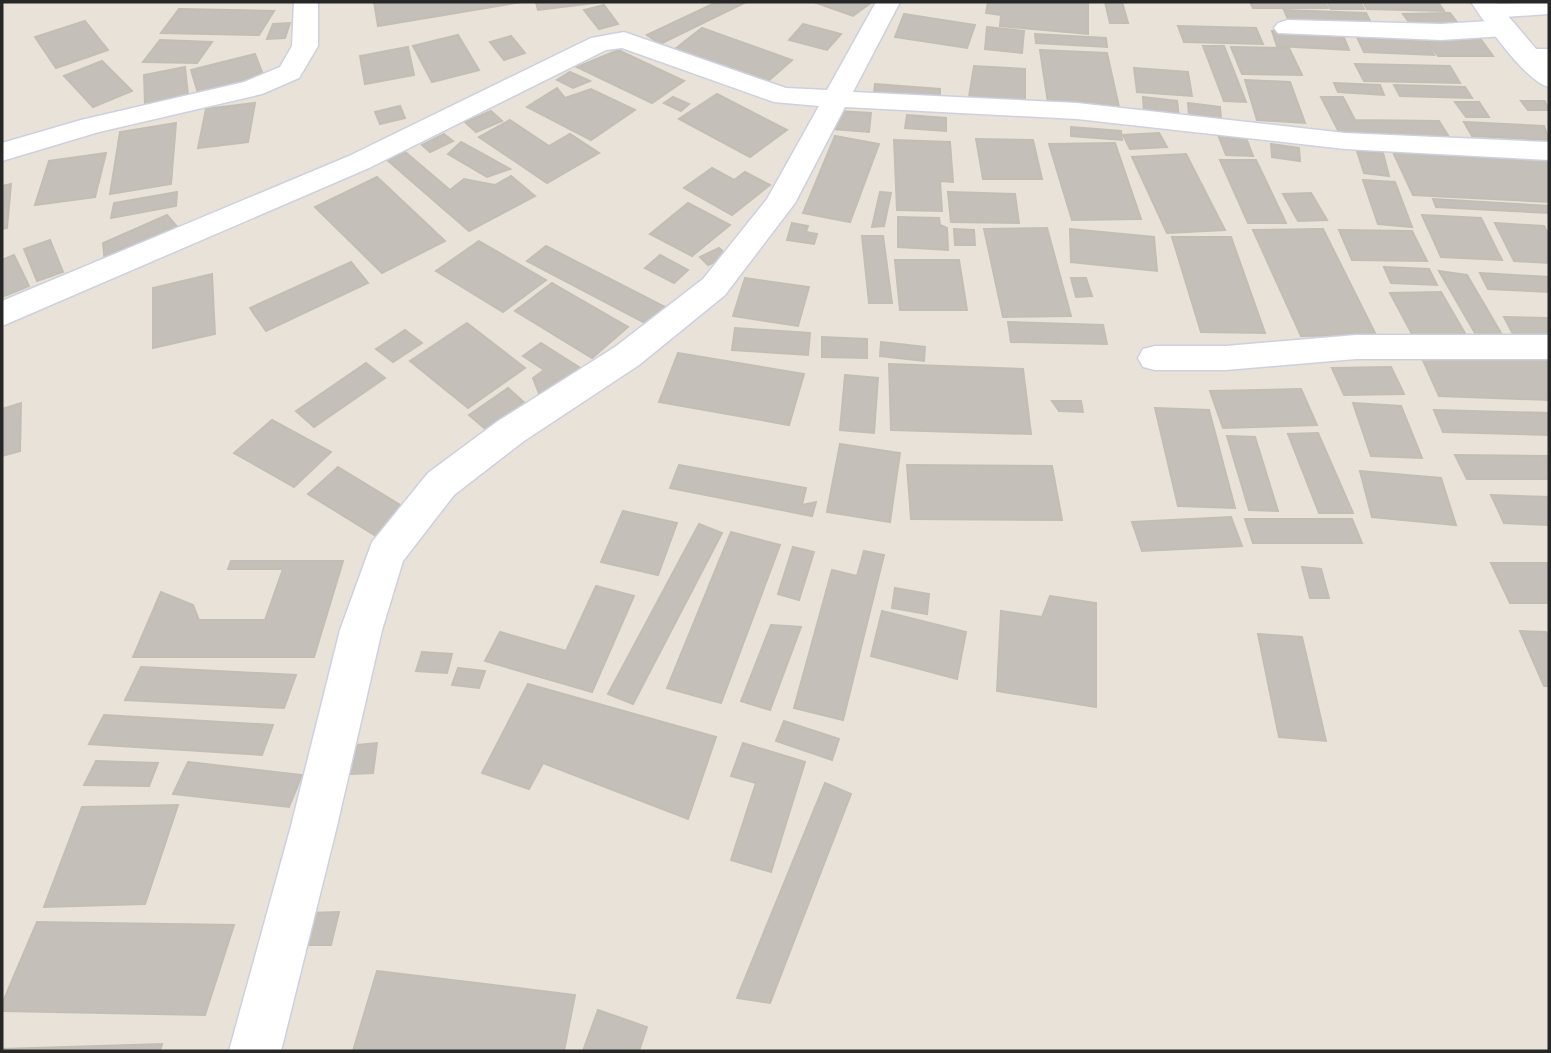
<svg xmlns="http://www.w3.org/2000/svg" width="1551" height="1053" viewBox="0 0 1551 1053" font-family="'Nunito Sans',sans-serif">
  <style>
    .building { fill: #c4bfb8; stroke: #c3beb3; stroke-width: 2 }
    .lines { fill: none; stroke-linecap: round; stroke-linejoin: round }
    .street-casing { stroke: #ced0df; stroke-width: 3 }
    .secondary-casing { stroke: #ced0df; stroke-width: 3 }
    .street { fill: #fff; fill-rule: evenodd }
    .secondary { fill: #fff; fill-rule: evenodd }
  </style>
  <rect width="100%" height="100%" fill="#e9e2d9"/>
  <g class="building">
    <polygon points="374,2 522,2 378,26"/>
    <polygon points="536,2 603,2 538,10"/>
    <polygon points="717,2 746,2 660,44 647,35"/>
    <polygon points="814,2 872,2 853,16"/>
    <polygon points="988,2 1088,2 1088,34 1000,26 1001,15 986,13"/>
    <polygon points="1105,2 1122,2 1128,23 1110,23"/>
    <polygon points="1250,2 1324,2 1328,8 1253,8"/>
    <polygon points="1327,2 1360,2 1364,9 1331,9"/>
    <polygon points="1363,2 1438,2 1444,11 1367,9"/>
    <polygon points="604,5 618,24 599,29 584,10"/>
    <polygon points="179,9 274,11 259,35 161,33"/>
    <polygon points="1284,10 1366,13 1373,27 1290,24"/>
    <polygon points="1450,13 1460,26 1412,26 1403,14"/>
    <polygon points="904,14 975,25 967,48 895,37"/>
    <polygon points="85,21 108,50 56,68 35,37"/>
    <polygon points="290,23 285,38 267,39 273,24"/>
    <polygon points="803,24 841,34 827,50 789,40"/>
    <polygon points="1178,26 1256,28 1263,44 1184,42"/>
    <polygon points="987,27 1024,31 1022,53 985,49"/>
    <polygon points="702,28 792,60 766,83 675,49"/>
    <polygon points="1272,31 1343,35 1349,50 1277,46"/>
    <polygon points="1035,34 1106,38 1107,47 1036,43"/>
    <polygon points="458,35 479,70 432,82 413,46"/>
    <polygon points="1356,35 1424,37 1434,55 1364,52"/>
    <polygon points="511,36 525,53 504,60 490,42"/>
    <polygon points="1424,37 1479,37 1493,56 1438,56"/>
    <polygon points="160,40 212,42 197,63 143,62"/>
    <polygon points="1203,46 1224,46 1246,102 1224,101"/>
    <polygon points="408,47 414,75 365,84 360,56"/>
    <polygon points="1231,47 1289,48 1302,75 1242,74"/>
    <polygon points="618,50 684,81 652,103 577,67"/>
    <polygon points="1040,50 1107,53 1119,107 1048,103"/>
    <polygon points="255,54 264,77 198,93 191,70"/>
    <polygon points="102,61 132,91 93,107 64,76"/>
    <polygon points="1355,64 1450,66 1460,83 1364,81"/>
    <polygon points="974,66 1025,69 1025,101 969,97"/>
    <polygon points="185,67 188,95 145,104 144,75"/>
    <polygon points="1134,68 1188,72 1192,96 1137,92"/>
    <polygon points="570,72 590,81 573,88 557,80"/>
    <polygon points="1245,80 1290,82 1305,123 1257,120"/>
    <polygon points="1334,83 1380,85 1384,95 1338,92"/>
    <polygon points="875,84 940,89 940,97 874,92"/>
    <polygon points="1394,85 1465,87 1472,98 1400,96"/>
    <polygon points="557,88 565,98 591,89 635,110 591,140 527,107"/>
    <polygon points="717,94 787,130 750,157 679,119"/>
    <polygon points="673,97 689,104 681,111 664,103"/>
    <polygon points="1143,97 1177,101 1179,117 1144,113"/>
    <polygon points="1321,97 1343,97 1355,120 1439,121 1449,137 1341,136"/>
    <polygon points="1521,101 1545,101 1549,110 1528,110"/>
    <polygon points="1455,102 1479,102 1489,117 1466,117"/>
    <polygon points="255,103 248,142 198,148 206,109"/>
    <polygon points="1188,103 1220,107 1221,118 1189,115"/>
    <polygon points="400,106 405,118 380,124 375,112"/>
    <polygon points="491,111 502,121 476,132 465,122"/>
    <polygon points="836,111 871,113 869,132 833,129"/>
    <polygon points="907,115 946,118 946,131 905,128"/>
    <polygon points="510,120 549,146 570,134 599,153 547,183 479,137"/>
    <polygon points="1464,122 1544,126 1549,140 1472,136"/>
    <polygon points="176,123 171,184 110,194 120,132"/>
    <polygon points="1071,127 1121,131 1122,140 1071,136"/>
    <polygon points="1159,133 1167,147 1130,149 1123,135"/>
    <polygon points="444,134 453,141 430,152 422,145"/>
    <polygon points="835,136 879,144 850,222 803,213"/>
    <polygon points="1219,137 1246,138 1253,156 1226,155"/>
    <polygon points="976,139 1033,140 1042,179 983,179"/>
    <polygon points="894,140 950,142 953,182 940,181 942,211 897,210"/>
    <polygon points="461,142 510,169 487,177 448,154"/>
    <polygon points="1115,143 1141,219 1072,220 1049,144"/>
    <polygon points="1271,144 1299,148 1300,161 1272,157"/>
    <polygon points="404,151 450,190 464,179 495,185 511,176 535,196 469,231 386,159"/>
    <polygon points="1357,151 1383,153 1389,176 1364,173"/>
    <polygon points="1393,152 1549,159 1549,202 1413,195"/>
    <polygon points="106,153 95,197 35,205 49,161"/>
    <polygon points="1186,154 1225,230 1167,233 1132,157"/>
    <polygon points="1220,160 1256,160 1286,223 1248,223"/>
    <polygon points="712,168 734,180 745,172 770,185 732,215 684,188"/>
    <polygon points="377,177 445,241 382,273 315,207"/>
    <polygon points="1363,180 1395,182 1412,227 1378,224"/>
    <polygon points="11,184 7,228 2,229 2,186"/>
    <polygon points="177,192 176,206 111,218 114,203"/>
    <polygon points="880,192 891,193 884,226 872,227"/>
    <polygon points="948,192 1015,194 1019,223 951,222"/>
    <polygon points="1311,193 1327,220 1298,221 1283,194"/>
    <polygon points="1433,199 1549,206 1549,213 1436,207"/>
    <polygon points="688,203 730,225 692,256 650,234"/>
    <polygon points="167,215 179,229 105,263 103,243"/>
    <polygon points="1422,215 1481,218 1502,260 1441,257"/>
    <polygon points="898,217 939,218 940,225 947,228 948,250 898,247"/>
    <polygon points="792,223 808,226 806,232 817,234 814,244 787,240"/>
    <polygon points="1495,223 1544,226 1549,235 1549,263 1514,261"/>
    <polygon points="1047,228 1071,316 1003,317 984,229"/>
    <polygon points="954,229 974,230 975,245 955,245"/>
    <polygon points="1070,229 1154,237 1157,271 1071,262"/>
    <polygon points="1323,229 1376,335 1301,336 1253,230"/>
    <polygon points="1339,230 1412,231 1427,261 1352,260"/>
    <polygon points="862,236 883,236 892,303 869,303"/>
    <polygon points="1172,237 1231,237 1265,333 1201,332"/>
    <polygon points="50,240 63,272 37,281 24,249"/>
    <polygon points="479,241 546,280 503,312 436,271"/>
    <polygon points="546,246 665,307 647,324 527,261"/>
    <polygon points="719,248 728,256 708,265 700,257"/>
    <polygon points="14,255 29,286 2,297 2,260"/>
    <polygon points="660,255 688,270 674,283 645,268"/>
    <polygon points="895,260 959,260 967,310 900,310"/>
    <polygon points="351,262 368,283 266,331 250,308"/>
    <polygon points="1384,267 1429,269 1437,285 1391,283"/>
    <polygon points="1439,271 1467,275 1501,333 1475,333"/>
    <polygon points="1480,273 1549,277 1549,292 1488,289"/>
    <polygon points="212,274 215,334 153,348 153,288"/>
    <polygon points="745,278 809,287 798,326 733,316"/>
    <polygon points="1071,278 1086,278 1092,296 1076,297"/>
    <polygon points="552,283 628,327 592,358 515,311"/>
    <polygon points="1441,292 1466,335 1413,336 1390,293"/>
    <polygon points="1504,317 1549,318 1549,337 1514,336"/>
    <polygon points="1008,322 1103,325 1107,344 1011,342"/>
    <polygon points="467,323 525,368 468,408 410,361"/>
    <polygon points="735,328 810,333 808,355 732,350"/>
    <polygon points="405,330 422,343 393,362 376,349"/>
    <polygon points="822,337 867,339 867,358 822,357"/>
    <polygon points="881,342 925,347 924,361 880,356"/>
    <polygon points="541,343 585,371 540,396 533,378 544,370 523,356"/>
    <polygon points="678,353 804,374 789,425 659,402"/>
    <polygon points="1421,356 1549,360 1549,400 1439,396"/>
    <polygon points="366,363 385,378 314,427 296,411"/>
    <polygon points="889,364 1023,369 1031,434 891,430"/>
    <polygon points="1391,367 1404,394 1344,395 1332,368"/>
    <polygon points="845,375 878,378 874,433 840,430"/>
    <polygon points="508,388 528,406 489,432 469,415"/>
    <polygon points="1301,389 1317,425 1223,428 1210,391"/>
    <polygon points="1052,401 1081,401 1083,412 1059,411"/>
    <polygon points="21,403 20,451 2,456 2,409"/>
    <polygon points="1353,403 1401,406 1422,458 1371,456"/>
    <polygon points="1155,408 1209,410 1235,508 1178,506"/>
    <polygon points="1434,410 1549,413 1549,435 1443,432"/>
    <polygon points="272,420 331,452 294,487 234,453"/>
    <polygon points="1318,433 1353,513 1319,513 1288,434"/>
    <polygon points="1227,436 1255,437 1278,511 1249,510"/>
    <polygon points="840,444 900,453 890,522 827,512"/>
    <polygon points="1455,455 1549,456 1549,479 1467,479"/>
    <polygon points="679,465 806,488 802,505 816,502 812,516 670,488"/>
    <polygon points="907,465 1052,466 1062,520 911,519"/>
    <polygon points="338,467 405,508 376,536 308,494"/>
    <polygon points="1360,471 1441,478 1456,525 1372,517"/>
    <polygon points="1491,495 1549,497 1549,525 1504,523"/>
    <polygon points="623,511 677,523 658,575 601,562"/>
    <polygon points="1231,517 1242,546 1142,551 1132,522"/>
    <polygon points="1245,519 1352,519 1362,543 1253,543"/>
    <polygon points="699,524 722,533 633,704 608,694"/>
    <polygon points="731,532 780,545 721,703 667,688"/>
    <polygon points="793,547 814,552 799,600 778,594"/>
    <polygon points="864,551 884,555 843,720 794,708 832,570 857,576"/>
    <polygon points="231,561 343,561 314,657 133,657 161,592 193,605 199,620 265,620 283,569 228,569"/>
    <polygon points="1491,563 1549,563 1549,603 1510,603"/>
    <polygon points="1302,567 1321,569 1329,598 1310,598"/>
    <polygon points="596,586 634,596 592,692 485,661 500,632 566,651"/>
    <polygon points="895,588 929,594 927,614 892,608"/>
    <polygon points="1050,596 1096,603 1096,707 997,691 1001,611 1042,617"/>
    <polygon points="882,611 966,632 957,679 871,656"/>
    <polygon points="771,625 801,627 770,710 741,701"/>
    <polygon points="1520,631 1546,632 1549,638 1549,686 1544,686"/>
    <polygon points="1258,634 1302,637 1326,741 1279,737"/>
    <polygon points="422,652 452,654 447,673 416,671"/>
    <polygon points="141,667 296,675 284,708 125,700"/>
    <polygon points="458,668 485,671 479,688 452,685"/>
    <polygon points="528,684 716,737 688,819 543,763 529,789 482,773"/>
    <polygon points="104,715 273,725 262,755 89,744"/>
    <polygon points="784,721 839,739 832,760 776,741"/>
    <polygon points="377,743 373,773 351,774 357,745"/>
    <polygon points="743,743 805,762 771,872 731,860 756,783 731,776"/>
    <polygon points="96,761 158,763 149,786 84,785"/>
    <polygon points="188,762 302,775 289,807 173,794"/>
    <polygon points="825,783 851,794 770,1003 737,998"/>
    <polygon points="178,805 145,904 44,907 82,807"/>
    <polygon points="339,912 331,945 299,945 307,913"/>
    <polygon points="37,922 234,925 205,1015 2,1011 2,1004"/>
    <polygon points="377,971 575,995 564,1051 353,1051"/>
    <polygon points="598,1010 647,1027 639,1051 583,1051"/>
    <polygon points="162,1044 160,1051 2,1051 2,1049"/>
  </g>
  <g class="lines">
    <defs>
      <g id="street">
        <polygon points="294,2 318,2 318,46 299,78 262,94 99,132 2,161 2,143 81,120 244,82 280,67 292,46"/>
        <polygon points="876,2 900,2 853,92 1077,103 1345,133 1549,142 1549,160 1345,149 1077,119 845,107 795,203 725,295 639,365 524,441 454,495 403,561 382,630 337,826 281,1051 229,1051 291,826 340,630 372,542 428,473 498,421 615,347 703,279 767,199 819,106 774,102 622,48 606,50 369,168 2,326 2,301 349,156 591,38 624,32 786,88 827,90"/>
        <polygon points="1549,2 1549,14 1490,18 1481,16 1478,11 1481,6 1490,4"/>
        <polygon points="1287,20 1441,24 1505,20 1514,23 1518,28 1514,33 1505,36 1441,40 1278,33 1274,28 1278,23"/>
        <polygon points="1528,49 1549,49 1549,65 1519,62 1515,57 1519,52"/>
        <polygon points="1356,335 1549,335 1549,359 1356,359 1226,370 1155,370 1143,367 1138,358 1143,349 1155,346 1226,346"/>
      </g>
      <path id="secondary" d="M 1471,2 L 1496,2 L 1549,64 L 1549,87 C 1526,82 1485,23 1471,2 Z"/>
    </defs>
    <use href="#street" class="street-casing"/>
    <use href="#secondary" class="secondary-casing"/>
    <use href="#street" class="street"/>
    <use href="#secondary" class="secondary"/>
  </g>
  <rect width="1551" height="1053" fill="none" stroke="#272727" stroke-width="7"/>
</svg>
